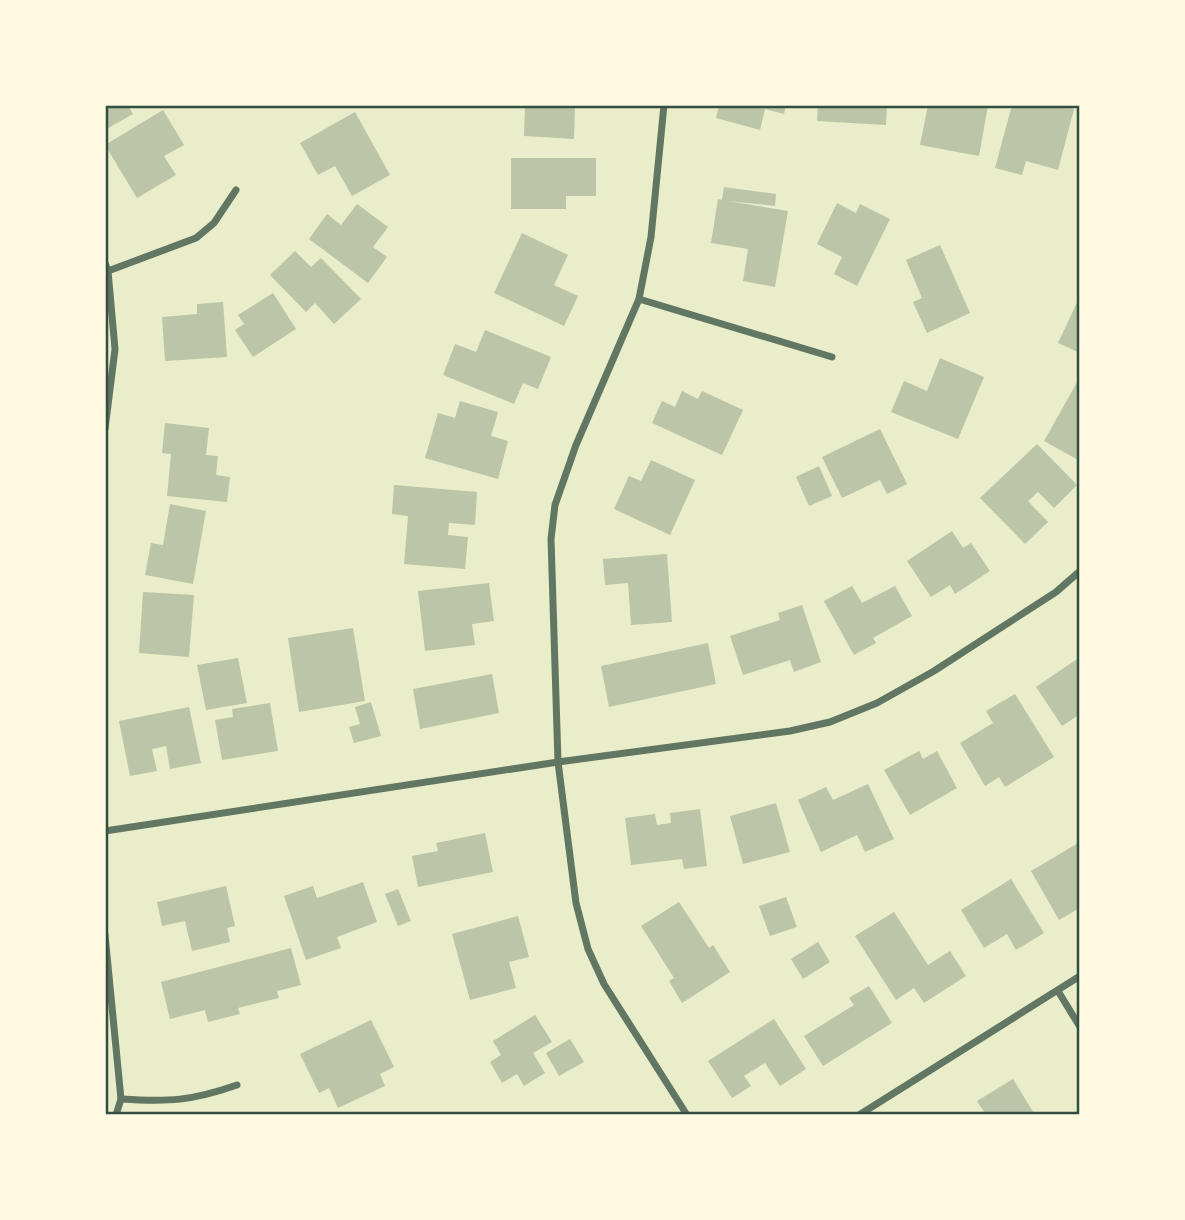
<svg xmlns="http://www.w3.org/2000/svg" width="1185" height="1220" viewBox="0 0 1185 1220" font-family="Lato,sans-serif">
  <style>
    .building { fill: #bcc5a7 }
    .lines { fill: none; stroke-linecap: round; stroke-linejoin: round }
    .minor { stroke: #617663; stroke-width: 7 }
    .neatline { fill: none; stroke: #344e41; stroke-width: 2.5 }
  </style>
  <rect width="100%" height="100%" fill="#e9edc9"/>
  <g class="building">
    <polygon points="105,105 128,105 133,114 105,130"/>
    <polygon points="525,105 575,105 574,139 524,136"/>
    <polygon points="719,105 786,105 784,114 765,109 760,130 716,118"/>
    <polygon points="818,105 887,105 886,125 817,121"/>
    <polygon points="928,105 988,105 979,156 920,145"/>
    <polygon points="1012,105 1059,105 1074,109 1058,170 1026,161 1022,175 995,168"/>
    <polygon points="163,110 184,145 164,156 176,175 137,198 105,145"/>
    <polygon points="355,112 390,175 352,196 335,166 318,175 300,143"/>
    <polygon points="511,158 596,158 596,196 566,196 566,209 511,209"/>
    <polygon points="724,187 776,194 775,206 728,201 788,211 775,287 743,281 748,249 711,243 718,199 722,200"/>
    <polygon points="837,203 856,213 860,204 890,219 857,286 834,274 842,257 817,244"/>
    <polygon points="357,204 388,227 373,247 387,257 368,283 309,239 327,214 341,225"/>
    <polygon points="522,233 568,255 554,285 578,296 564,326 494,293"/>
    <polygon points="940,245 970,313 927,333 913,302 922,298 906,260"/>
    <polygon points="295,251 311,267 321,258 361,299 334,324 315,303 306,312 270,275"/>
    <polygon points="273,293 296,329 253,357 235,330 244,324 238,315"/>
    <polygon points="1080,296 1080,353 1058,343"/>
    <polygon points="223,302 227,357 165,361 162,317 197,314 197,304"/>
    <polygon points="485,330 551,357 538,389 523,383 514,404 443,375 455,344 476,352"/>
    <polygon points="940,358 984,377 958,439 891,412 904,381 927,391"/>
    <polygon points="1080,377 1080,461 1044,441"/>
    <polygon points="682,391 698,399 702,391 743,410 722,455 652,423 662,401 675,407"/>
    <polygon points="460,401 498,412 491,436 508,441 498,479 425,458 438,413 455,418"/>
    <polygon points="165,423 209,428 206,455 218,456 216,475 230,477 227,502 167,496 171,454 162,453"/>
    <polygon points="880,429 907,484 887,494 880,480 842,498 822,457"/>
    <polygon points="1037,444 1077,485 1054,508 1038,492 1028,501 1048,522 1025,544 980,498"/>
    <polygon points="651,460 695,480 670,535 614,509 629,476 641,481"/>
    <polygon points="819,466 832,496 809,506 796,477"/>
    <polygon points="394,485 477,492 475,525 449,523 448,535 468,537 465,569 404,564 408,516 392,514"/>
    <polygon points="170,504 206,511 193,584 145,575 151,543 163,545"/>
    <polygon points="952,531 963,548 971,543 990,571 955,594 950,585 931,597 907,561"/>
    <polygon points="667,554 672,622 631,625 628,583 605,585 603,559"/>
    <polygon points="489,583 494,621 472,624 475,645 425,651 418,591"/>
    <polygon points="852,586 862,603 895,586 912,616 873,638 876,643 854,655 824,601"/>
    <polygon points="143,592 194,595 189,657 139,653"/>
    <polygon points="802,605 821,662 794,672 790,660 743,675 730,636 780,620 778,613"/>
    <polygon points="353,628 365,701 299,712 288,638"/>
    <polygon points="708,643 716,684 609,707 601,666"/>
    <polygon points="1080,657 1080,714 1062,726 1036,687"/>
    <polygon points="238,658 247,703 206,710 197,665"/>
    <polygon points="492,674 499,713 420,729 413,689"/>
    <polygon points="1015,694 1054,757 1005,787 999,777 985,786 960,743 993,723 986,711"/>
    <polygon points="371,702 381,736 354,743 349,727 360,724 355,707"/>
    <polygon points="270,703 278,751 222,760 215,720 233,717 232,709"/>
    <polygon points="189,707 201,763 170,769 166,746 152,749 157,771 130,776 119,721"/>
    <polygon points="919,751 923,759 937,751 957,788 910,815 884,770"/>
    <polygon points="868,784 894,839 865,852 857,835 821,852 798,800 826,787 833,800"/>
    <polygon points="776,803 790,852 743,864 730,816"/>
    <polygon points="700,809 707,866 684,869 682,859 631,865 625,818 655,814 657,825 671,823 670,813"/>
    <polygon points="485,833 493,872 418,887 412,856 438,851 436,843"/>
    <polygon points="1080,842 1080,908 1059,920 1031,871"/>
    <polygon points="1011,879 1044,933 1016,950 1007,934 984,948 961,910"/>
    <polygon points="363,882 377,922 337,937 341,948 306,960 284,896 313,886 317,898"/>
    <polygon points="226,886 235,926 227,928 230,942 192,951 185,921 162,926 157,902"/>
    <polygon points="398,889 411,921 398,926 385,894"/>
    <polygon points="786,897 797,927 770,936 759,906"/>
    <polygon points="679,902 709,948 713,945 730,972 682,1003 669,981 674,978 641,926"/>
    <polygon points="894,912 928,965 950,951 966,976 924,1003 914,988 896,1000 855,936"/>
    <polygon points="518,916 529,957 509,962 516,988 470,1000 452,934"/>
    <polygon points="818,942 830,962 803,979 791,959"/>
    <polygon points="291,948 301,985 277,991 279,998 238,1008 240,1014 208,1022 205,1010 170,1019 161,982"/>
    <polygon points="869,986 892,1023 823,1066 804,1036 854,1005 849,998"/>
    <polygon points="535,1015 552,1042 533,1053 545,1073 524,1086 517,1074 502,1083 490,1062 501,1055 493,1041"/>
    <polygon points="774,1019 806,1069 780,1086 765,1063 744,1076 751,1086 732,1098 708,1061"/>
    <polygon points="371,1020 394,1067 380,1074 385,1086 338,1108 329,1088 319,1093 300,1054"/>
    <polygon points="570,1039 584,1062 559,1076 546,1053"/>
    <polygon points="1013,1079 1035,1115 986,1115 977,1101"/>
  </g>
  <g class="lines">
    <g class="minor">
      <polyline points="664,105 651,237 639,299 576,445 555,505 551,539 558,762 576,903 588,949 604,984 687,1115"/>
      <polyline points="105,263 108,271 115,349 105,429"/>
      <polyline points="108,271 196,238 214,223 236,190"/>
      <polyline points="639,299 832,357"/>
      <polyline points="105,831 558,762 790,731 830,722 877,703 934,671 1056,592 1080,571"/>
      <polyline points="105,935 121,1099 116,1115"/>
      <polyline points="1058,991 1080,1027"/>
      <path d="M 121,1099 C 169,1102 191,1101 237,1085"/>
      <polyline points="859,1115 1080,976"/>
    </g>
  </g>
  <rect width="1185" height="1220" fill="none" stroke="#fefae0" stroke-width="214"/>
  <rect x="107" y="107" width="971" height="1006" class="neatline"/>
</svg>
